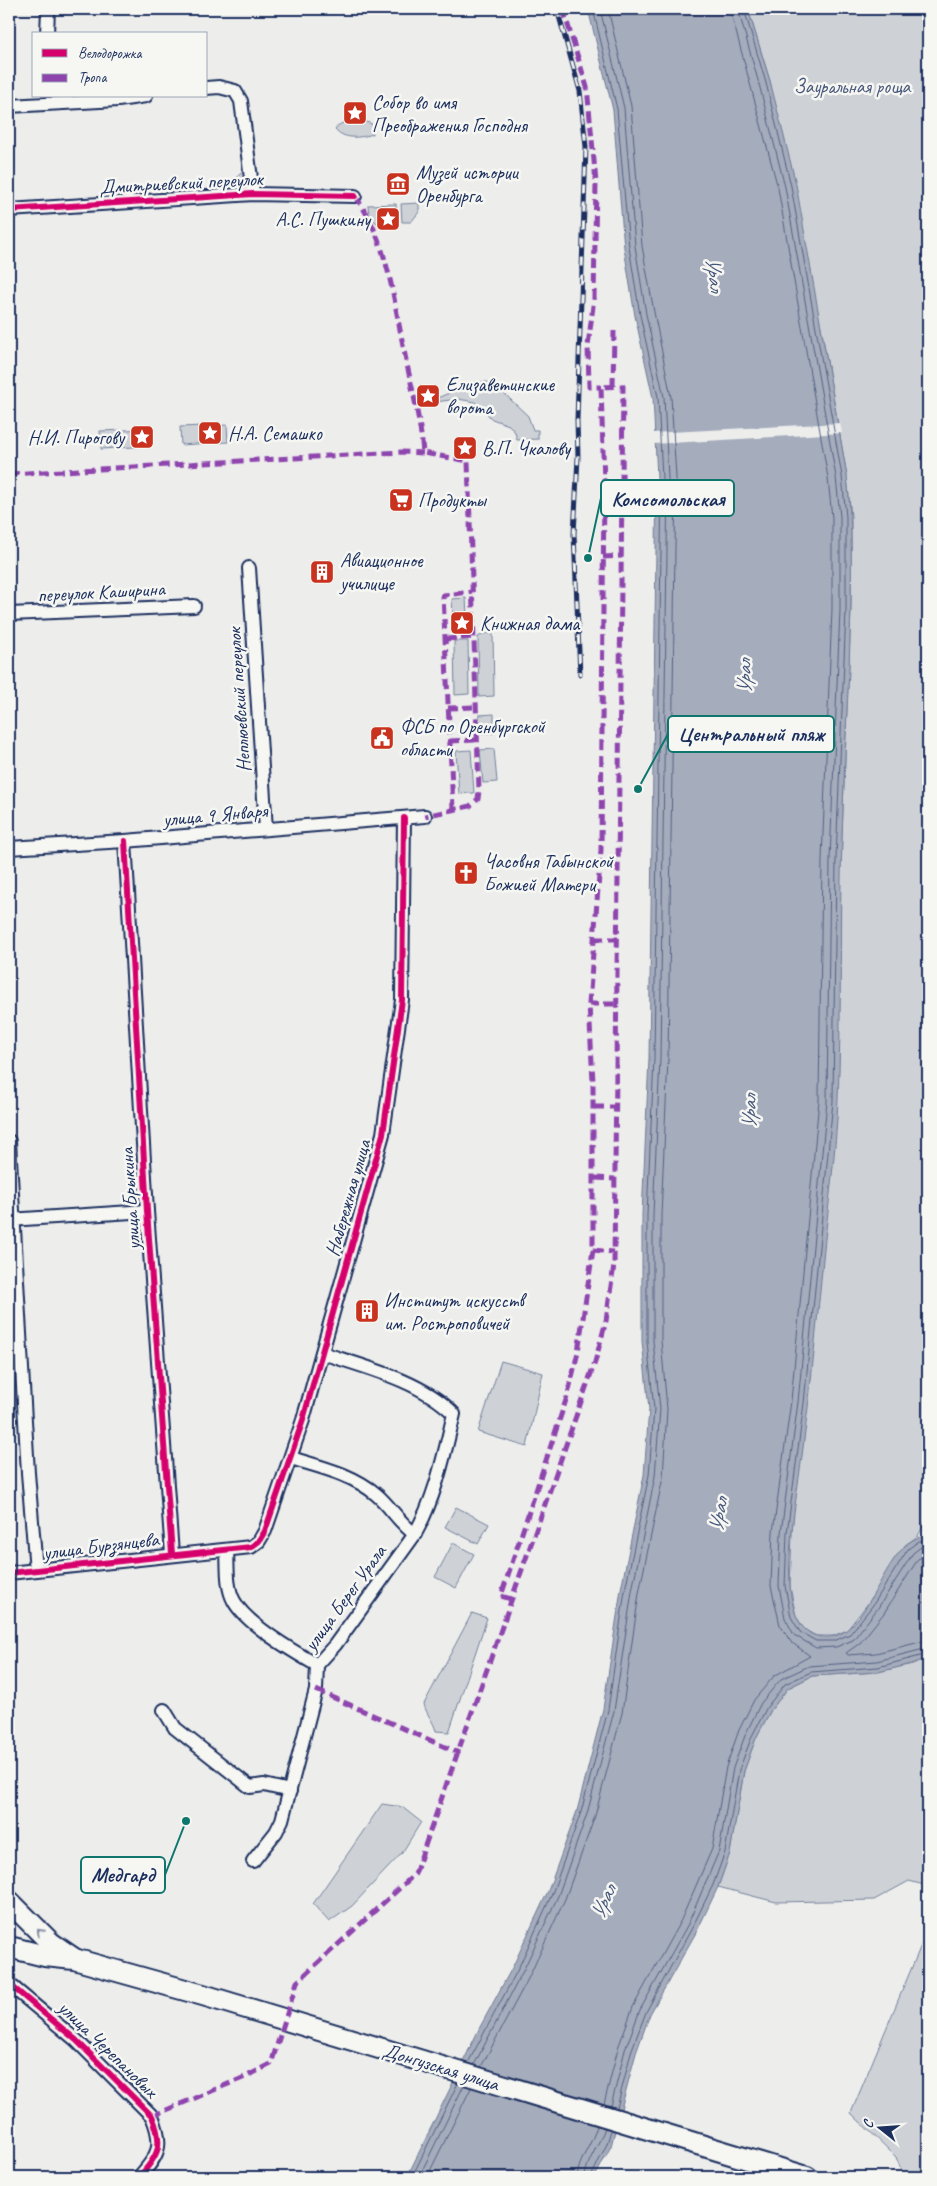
<svg xmlns="http://www.w3.org/2000/svg" width="937" height="2186" viewBox="0 0 937 2186" font-family="Caveat,sans-serif">
  <style>
    .green { fill: #ced2d7; stroke: #74809a }
    .water { fill: #a5acbc; stroke: #6e7a96 }
    .pier { fill: #edeeec }
    .lines { fill: none; stroke-linecap: round; stroke-linejoin: round }
    .shore { stroke: #526184; stroke-width: 1 }
    .minor-casing { stroke: #1b2f5e; stroke-width: 16 }
    .primary-casing { stroke: #1b2f5e; stroke-width: 24 }
    .minor { stroke: #f6f6f2; stroke-width: 12 }
    .primary { stroke: #f6f6f2; stroke-width: 20 }
    .rail-casing { stroke: #1b2f5e; stroke-width: 5 }
    .rail { stroke: #f6f6f2; stroke-width: 3; stroke-dasharray: 9; stroke-linecap: butt }
    .quiet { stroke: #8e44ad; stroke-width: 5; stroke-dasharray: 10 5; stroke-linecap: butt }
    .cycleway-casing { stroke: #f6f6f2; stroke-width: 9 }
    .cycleway { stroke: #d6006c; stroke-width: 6 }
    .oneway { stroke: #8892a8 }
    .labels { text-anchor: middle; dominant-baseline: central; stroke-width: 5; stroke-linejoin: round; paint-order: stroke }
    .park-label { font-size: 20px; fill: #48587c; stroke: #f6f6f2 }
    .poi-label { font-size: 20px; fill: #1b2f5e; stroke: #f6f6f2; text-anchor: start }
    .street-label { font-size: 20px; fill: #1b2f5e; stroke: #f6f6f2 }
    .water-label { font-size: 21px; font-style: italic; fill: #44547a; stroke: #f6f6f2 }
    .leader { fill: none; stroke: #0f766e; stroke-width: 2 }
    .callout-dot { fill: #0f766e; stroke: #f6f6f2; stroke-width: 2 }
    .callout { fill: #f6f6f2; stroke: #0f766e; stroke-width: 2 }
    .callout-label { font-size: 21px; text-anchor: middle; font-weight: bold; fill: #1b2f5e }
  </style>
  <rect width="100%" height="100%" fill="#edeeec"/>
  <filter id="ink" filterUnits="userSpaceOnUse"><feTurbulence type="fractalNoise" baseFrequency=".02" numOctaves="2"/><feDisplacementMap in="SourceGraphic" scale="10" xChannelSelector="R" yChannelSelector="G"/><feConvolveMatrix kernelMatrix="1 2 1 2 8 2 1 2 1" color-interpolation-filters="sRGB"/></filter>
  <g filter="url(#ink)">
    <g class="green">
      <polygon points="748,9 928,9 928,1516 918,1536 905,1545 869,1602 847,1630 833,1636 816,1636 804,1629 796,1616 790,1587 792,1533 841,859 851,610 851,517 847,476 821,327 770,81"/>
      <path d="M 361,120 L 372,124 L 373,134 C 360,138 344,140 335,129 C 341,120 351,123 361,120 Z"/>
      <polygon points="249,171 251,190 232,196 231,180 237,178 241,172"/>
      <polygon points="419,203 419,212 411,222 402,222 401,204"/>
      <polygon points="396,204 397,222 377,223 369,216 368,205"/>
      <polygon points="475,382 487,382 494,384 528,416 533,430 538,430 538,439 517,440 515,432 509,425 492,419 475,402 458,399 435,402 435,399"/>
      <polygon points="227,425 228,442 181,445 180,427"/>
      <polygon points="149,429 150,446 101,449 100,431"/>
      <polygon points="466,598 468,633 454,633 452,599"/>
      <polygon points="486,633 493,634 494,696 479,697 478,637"/>
      <polygon points="468,641 469,694 455,695 454,641"/>
      <polygon points="494,714 494,733 480,734 479,715"/>
      <polygon points="494,749 497,782 483,783 480,750"/>
      <polygon points="471,750 474,793 459,794 456,751"/>
      <polygon points="501,1361 543,1373 527,1447 478,1432"/>
      <polygon points="456,1507 489,1524 478,1544 445,1527"/>
      <polygon points="453,1543 474,1554 456,1588 435,1577"/>
      <path d="M 472,1613 L 487,1618 L 449,1732 L 436,1731 C 433,1720 426,1714 424,1704 Z"/>
      <polygon points="928,1658 928,1886 909,1881 874,1900 776,1902 718,1887 730,1853 744,1771 756,1738 771,1710 788,1688 812,1676 878,1672 912,1664"/>
      <polygon points="382,1804 402,1807 421,1822 402,1853 352,1906 329,1922 313,1904"/>
      <polygon points="928,1939 928,2020 925,2025 928,2040 928,2177 904,2177 896,2157 851,2113 922,1943"/>
    </g>
    <path class="water" d="M 588,9 L 748,9 L 770,81 L 796,184 L 847,476 C 854,540 851,605 849,670 C 846,726 844,782 842,838 C 839,925 842,1012 838,1099 C 836,1153 828,1206 823,1259 C 817,1320 812,1380 804,1440 C 799,1484 787,1542 790,1586 C 791,1604 797,1631 817,1636 C 872,1650 880,1536 928,1536 L 928,1658 L 912,1664 L 878,1672 L 812,1676 L 788,1688 L 771,1710 L 756,1738 L 744,1771 L 730,1853 L 718,1887 L 698,1929 L 650,2014 L 636,2053 L 611,2146 L 595,2177 L 407,2177 L 480,2027 L 513,1966 L 548,1891 L 577,1811 L 603,1709 L 621,1589 L 644,1475 L 649,1409 L 642,1341 L 642,1215 L 649,1058 L 657,478 L 653,398 L 635,316 L 624,248 L 613,110 Z"/>
    <polygon class="pier" points="840,423 842,433 653,444 652,433"/>
    <g class="lines">
      <g class="shore">
        <polyline points="738,9 759,84 785,187 836,477 840,517 840,610 830,859 827,1101 798,1402 781,1533 779,1586 785,1618 794,1635 816,1648 836,1647 853,1640 878,1608 913,1553 921,1547 928,1547"/>
        <polyline points="744,9 766,83 791,186 842,476 846,517 846,610 836,859 833,1101 804,1403 787,1533 785,1586 791,1617 800,1632 816,1641 834,1641 850,1634 873,1605 908,1549 919,1541 928,1541"/>
        <polyline points="928,1554 918,1559 884,1613 860,1643 846,1653 848,1655 876,1653 928,1640"/>
        <polyline points="468,2063 518,1969 552,1894 581,1812 608,1710 625,1590 649,1475 654,1409 647,1341 647,1215 654,1059 662,478 658,397 640,315 629,247 617,109 593,9"/>
        <polyline points="474,2065 523,1971 558,1896 587,1814 614,1711 632,1591 655,1476 660,1409 653,1341 653,1215 660,1059 668,478 664,397 646,314 635,246 624,108 600,9"/>
        <polyline points="481,2067 530,1975 565,1899 595,1816 622,1713 639,1593 663,1477 667,1409 661,1340 661,1215 668,1059 676,477 671,397 654,312 642,246 631,106 608,9"/>
        <polyline points="604,2104 618,2048 633,2007 681,1920 712,1849 726,1767 739,1730 754,1700 774,1676 810,1656 791,1642 780,1625 771,1586 773,1532 791,1401 819,1100 822,859 832,609 832,518 828,478 778,188 730,9"/>
        <polyline points="611,2106 625,2050 640,2010 688,1924 719,1851 733,1768 746,1733 761,1703 781,1679 809,1666 877,1661 928,1648"/>
        <polyline points="617,2108 631,2052 646,2012 693,1926 713,1885 725,1852 739,1770 752,1736 767,1707 785,1684 811,1672 878,1667 928,1654"/>
        <polyline points="412,2177 458,2083"/>
        <polyline points="419,2177 464,2085"/>
        <polyline points="427,2177 471,2088"/>
        <path d="M 577,2177 C 578,2160 593,2143 597,2126"/>
        <path d="M 585,2177 C 585,2164 600,2143 605,2128"/>
        <polyline points="591,2177 607,2144 611,2130"/>
      </g>
      <defs>
        <g id="minor">
          <polyline points="47,34 48,9"/>
          <polyline points="206,88 219,87 235,91 241,101 253,194"/>
          <polyline points="9,106 118,100 146,96"/>
          <polyline points="9,210 253,194 355,196"/>
          <polyline points="249,568 266,829"/>
          <polyline points="9,614 194,606"/>
          <polyline points="125,841 147,1211 172,1554"/>
          <polyline points="9,848 125,841 425,816"/>
          <polyline points="9,1141 28,1473 36,1570"/>
          <polyline points="9,1220 147,1211"/>
          <path d="M 291,1458 C 320,1467 353,1474 377,1495 C 391,1507 400,1524 415,1534"/>
          <path d="M 227,1551 C 228,1566 226,1587 234,1601 C 246,1624 294,1652 317,1665"/>
          <polyline points="9,1573 251,1547 259,1541 265,1531 303,1420 383,1134 402,1000 404,818"/>
          <polyline points="164,1710 175,1728 250,1787 264,1785 290,1791"/>
          <path d="M 253,1861 L 276,1832 L 282,1820 L 316,1690 L 317,1665 L 335,1645 L 415,1534 C 436,1496 444,1455 454,1414 C 422,1381 365,1367 322,1353"/>
          <path d="M 9,1984 L 76,2040 L 152,2116 C 164,2145 159,2155 139,2177"/>
        </g>
        <g id="primary">
          <polyline points="9,1901 51,1943 73,1958"/>
          <polyline points="9,1947 45,1956 74,1959 203,1995 807,2177"/>
        </g>
      </defs>
      <use href="#minor" class="minor-casing"/>
      <use href="#primary" class="primary-casing"/>
      <use href="#minor" class="minor"/>
      <use href="#primary" class="primary"/>
      <defs>
        <polyline id="rail" points="557,9 580,91 586,147 577,420 578,457 574,534 580,675"/>
      </defs>
      <use href="#rail" class="rail-casing"/>
      <use href="#rail" class="rail"/>
      <g class="quiet">
        <polyline points="563,9 587,87 596,182 594,298 588,346 589,387 601,387"/>
        <path d="M 355,196 C 386,238 392,290 402,340 C 409,378 420,415 423,453 L 468,461 L 479,790 L 478,799 L 470,806 L 425,816"/>
        <polyline points="613,386 614,331"/>
        <polyline points="9,474 401,452 423,453"/>
        <polyline points="603,557 622,556"/>
        <polyline points="446,639 474,637"/>
        <polyline points="448,708 475,707"/>
        <polyline points="450,741 476,740"/>
        <polyline points="453,809 443,595 472,592"/>
        <polyline points="594,939 618,939"/>
        <polyline points="589,1004 617,1004"/>
        <polyline points="594,1107 616,1107"/>
        <polyline points="595,1178 615,1179"/>
        <polyline points="593,1250 613,1252"/>
        <polyline points="511,1599 501,1596 568,1394 578,1352 593,1250 593,1082 589,1004 601,850 604,484 623,484"/>
        <polyline points="316,1690 459,1753"/>
        <polyline points="152,2116 245,2077 271,2064 297,1982 415,1874 595,1362 606,1321 614,1265 623,386 601,387 604,484"/>
      </g>
      <defs>
        <g id="cycleway">
          <polyline points="9,210 253,194 355,196"/>
          <polyline points="125,841 147,1211 172,1554"/>
          <polyline points="9,1573 251,1547 259,1541 265,1531 303,1420 383,1134 402,1000 404,818"/>
          <path d="M 9,1984 L 76,2040 L 152,2116 C 164,2145 159,2155 139,2177"/>
        </g>
      </defs>
      <use href="#cycleway" class="cycleway-casing"/>
      <use href="#cycleway" class="cycleway"/>
    </g>
    <defs><path id="oneway-chevron" d="M-2-3.5L2.5 0L-2 3.5" fill="none" stroke-width="1.6" stroke-linecap="round" stroke-linejoin="round" transform="scale(1.25)"/></defs>
    <use class="oneway" href="#oneway-chevron" transform="translate(40 1932) rotate(-135)"/>
  </g>
  <defs>
    <symbol id="sight-square" viewBox="-11 -11 22 22"><rect x="-9" y="-9" width="18" height="18" rx="4" fill="#c8321e" stroke="#f6f6f2"/><path d="M0-6L1.8-2.2L6-1.7L2.9 1.2L3.7 5.4L0 3.3L-3.7 5.4L-2.9 1.2L-6-1.7L-1.8-2.2Z" fill="#fff"/></symbol>
    <symbol id="museum-square" viewBox="-11 -11 22 22"><rect x="-9" y="-9" width="18" height="18" rx="4" fill="#c8321e" stroke="#f6f6f2"/><path d="M0-6L6-3V-2H-6V-3ZM-5-1h2V3h-2ZM-1-1h2V3h-2ZM3-1h2V3H3ZM-6 4H6V6H-6Z" fill="#fff"/></symbol>
    <symbol id="supermarket-square" viewBox="-11 -11 22 22"><rect x="-9" y="-9" width="18" height="18" rx="4" fill="#c8321e" stroke="#f6f6f2"/><path d="M-6-5.5h2.5l.6 2H6L4.5 2H-2.5L-4.4-4H-6ZM-1.5 3.2a1.3 1.3 0 1 0 .1 0ZM3 3.2a1.3 1.3 0 1 0 .1 0Z" fill="#fff"/></symbol>
    <symbol id="building-square" viewBox="-11 -11 22 22"><rect x="-9" y="-9" width="18" height="18" rx="4" fill="#c8321e" stroke="#f6f6f2"/><path d="M-4-6H4V6H1V3H-1V6H-4ZM-2.5-4.3h1.7v1.8h-1.7ZM.8-4.3h1.7v1.8H.8ZM-2.5-1h1.7V.8h-1.7ZM.8-1h1.7V.8H.8Z" fill="#fff"/></symbol>
    <symbol id="civic-square" viewBox="-11 -11 22 22"><rect x="-9" y="-9" width="18" height="18" rx="4" fill="#c8321e" stroke="#f6f6f2"/><path d="M-.6-6.5H3V-4.5H.6V-3L4-1V1h2V6H-6V1h2V-1L-.6-3ZM-1.2 2.5V6h2.4V2.5Z" fill="#fff"/></symbol>
    <symbol id="church-square" viewBox="-11 -11 22 22"><rect x="-9" y="-9" width="18" height="18" rx="4" fill="#c8321e" stroke="#f6f6f2"/><path d="M-1.2-6h2.4v3.5h3.3v2.4h-3.3V6h-2.4V-.1h-3.3v-2.4h3.3Z" fill="#fff"/></symbol>
  </defs>
  <g fill-rule="evenodd">
    <use href="#sight-square" x="341" y="99" width="28" height="28"/>
    <use href="#museum-square" x="384" y="170" width="28" height="28"/>
    <use href="#sight-square" x="374" y="205" width="28" height="28"/>
    <use href="#sight-square" x="414" y="382" width="28" height="28"/>
    <use href="#sight-square" x="196" y="419" width="28" height="28"/>
    <use href="#sight-square" x="128" y="423" width="28" height="28"/>
    <use href="#sight-square" x="451" y="434" width="28" height="28"/>
    <use href="#supermarket-square" x="387" y="486" width="28" height="28"/>
    <use href="#building-square" x="308" y="558" width="28" height="28"/>
    <use href="#sight-square" x="448" y="609" width="28" height="28"/>
    <use href="#civic-square" x="368" y="724" width="28" height="28"/>
    <use href="#church-square" x="452" y="859" width="28" height="28"/>
    <use href="#building-square" x="353" y="1297" width="28" height="28"/>
  </g>
  <g class="labels">
    <g class="park-label">
      <text x="852" y="86">Зауральная роща</text>
    </g>
    <g class="poi-label">
      <text x="372" y="102">Собор во имя<tspan x="372" dy="23">Преображения Господня</tspan></text>
      <text x="416" y="172">Музей истории<tspan x="416" dy="23">Оренбурга</tspan></text>
      <text x="370" y="219" text-anchor="end">А.С. Пушкину</text>
      <text x="446" y="384">Елизаветинские<tspan x="446" dy="23">ворота</tspan></text>
      <text x="228" y="433">Н.А. Семашко</text>
      <text x="124" y="437" text-anchor="end">Н.И. Пирогову</text>
      <text x="482" y="448">В.П. Чкалову</text>
      <text x="418" y="500">Продукты</text>
      <text x="340" y="560">Авиационное<tspan x="340" dy="23">училище</tspan></text>
      <text x="480" y="623">Книжная дама</text>
      <text x="400" y="726">ФСБ по Оренбургской<tspan x="400" dy="23">области</tspan></text>
      <text x="484" y="861">Часовня Табынской<tspan x="484" dy="23">Божией Матери</tspan></text>
      <text x="384" y="1300">Институт искусств<tspan x="384" dy="23">им. Ростроповичей</tspan></text>
    </g>
    <g class="street-label">
      <text transform="translate(181 183) rotate(-3)">Дмитриевский переулок</text>
      <text transform="translate(101 592) rotate(-3)">переулок Каширина</text>
      <text transform="translate(239 700) rotate(-94)">Неплюевский переулок</text>
      <text transform="translate(215 815) rotate(-5)">улица 9 Января</text>
      <text transform="translate(348 1198) rotate(-74)">Набережная улица</text>
      <text transform="translate(130 1199) rotate(-94)">улица Брыкина</text>
      <text transform="translate(101 1546) rotate(-7)">улица Бурзянцева</text>
      <text transform="translate(345 1598) rotate(-54)">улица Берег Урала</text>
      <text transform="translate(108 2049) rotate(44)">улица Черепановых</text>
      <text transform="translate(441 2067) rotate(17)">Донгузская улица</text>
    </g>
    <g class="water-label">
      <text transform="translate(715 274) rotate(82)">Урал</text>
      <text transform="translate(744 677) rotate(-91)">Урал</text>
      <text transform="translate(749 1112) rotate(-90)">Урал</text>
      <text transform="translate(718 1515) rotate(-81)">Урал</text>
      <text transform="translate(603 1902) rotate(-67)">Урал</text>
    </g>
  </g>
  <path class="leader" d="M588 558L601 498M638 789L668 734M186 1821L165 1875"/>
  <g class="callout-dot">
    <circle cx="588" cy="558" r="5"/>
    <circle cx="638" cy="789" r="5"/>
    <circle cx="186" cy="1821" r="5"/>
  </g>
  <g class="callout">
    <rect x="601" y="480" width="133" height="36" rx="5"/>
    <rect x="668" y="716" width="166" height="36" rx="5"/>
    <rect x="81" y="1857" width="84" height="36" rx="5"/>
  </g>
  <g class="callout-label">
    <text x="668" y="506">Комсомольская</text>
    <text x="751" y="741">Центральный пляж</text>
    <text x="123" y="1882">Медгард</text>
  </g>
  <rect width="937" height="2186" fill="none" stroke="#f6f6f2" stroke-width="30"/>
  <rect x="15" y="15" width="907" height="2156" fill="none" stroke="#1b2f5e" stroke-width="2" filter="url(#ink)"/>
  <rect x="32" y="32" width="175" height="65" fill="#f6f6f2" stroke="#9ea6b7"/>
  <rect x="42" y="49" width="25" height="8" fill="#d6006c" stroke="#9ea6b7"/>
  <text x="78" y="58" font-size="15" fill="#1b2f5e">Велодорожка</text>
  <rect x="42" y="74" width="25" height="8" fill="#8e44ad" stroke="#9ea6b7"/>
  <text x="78" y="82" font-size="15" fill="#1b2f5e">Тропа</text>
  <g transform="translate(880 2128) rotate(287)" stroke="#f6f6f2" stroke-width="4" paint-order="stroke">
  <path d="M0-4L9 19L0 12L-9 19Z" fill="#1b2f5e"/>
  <text y="-8" font-size="14" font-weight="bold" text-anchor="middle" fill="#1b2f5e">С</text>
  </g>
</svg>
